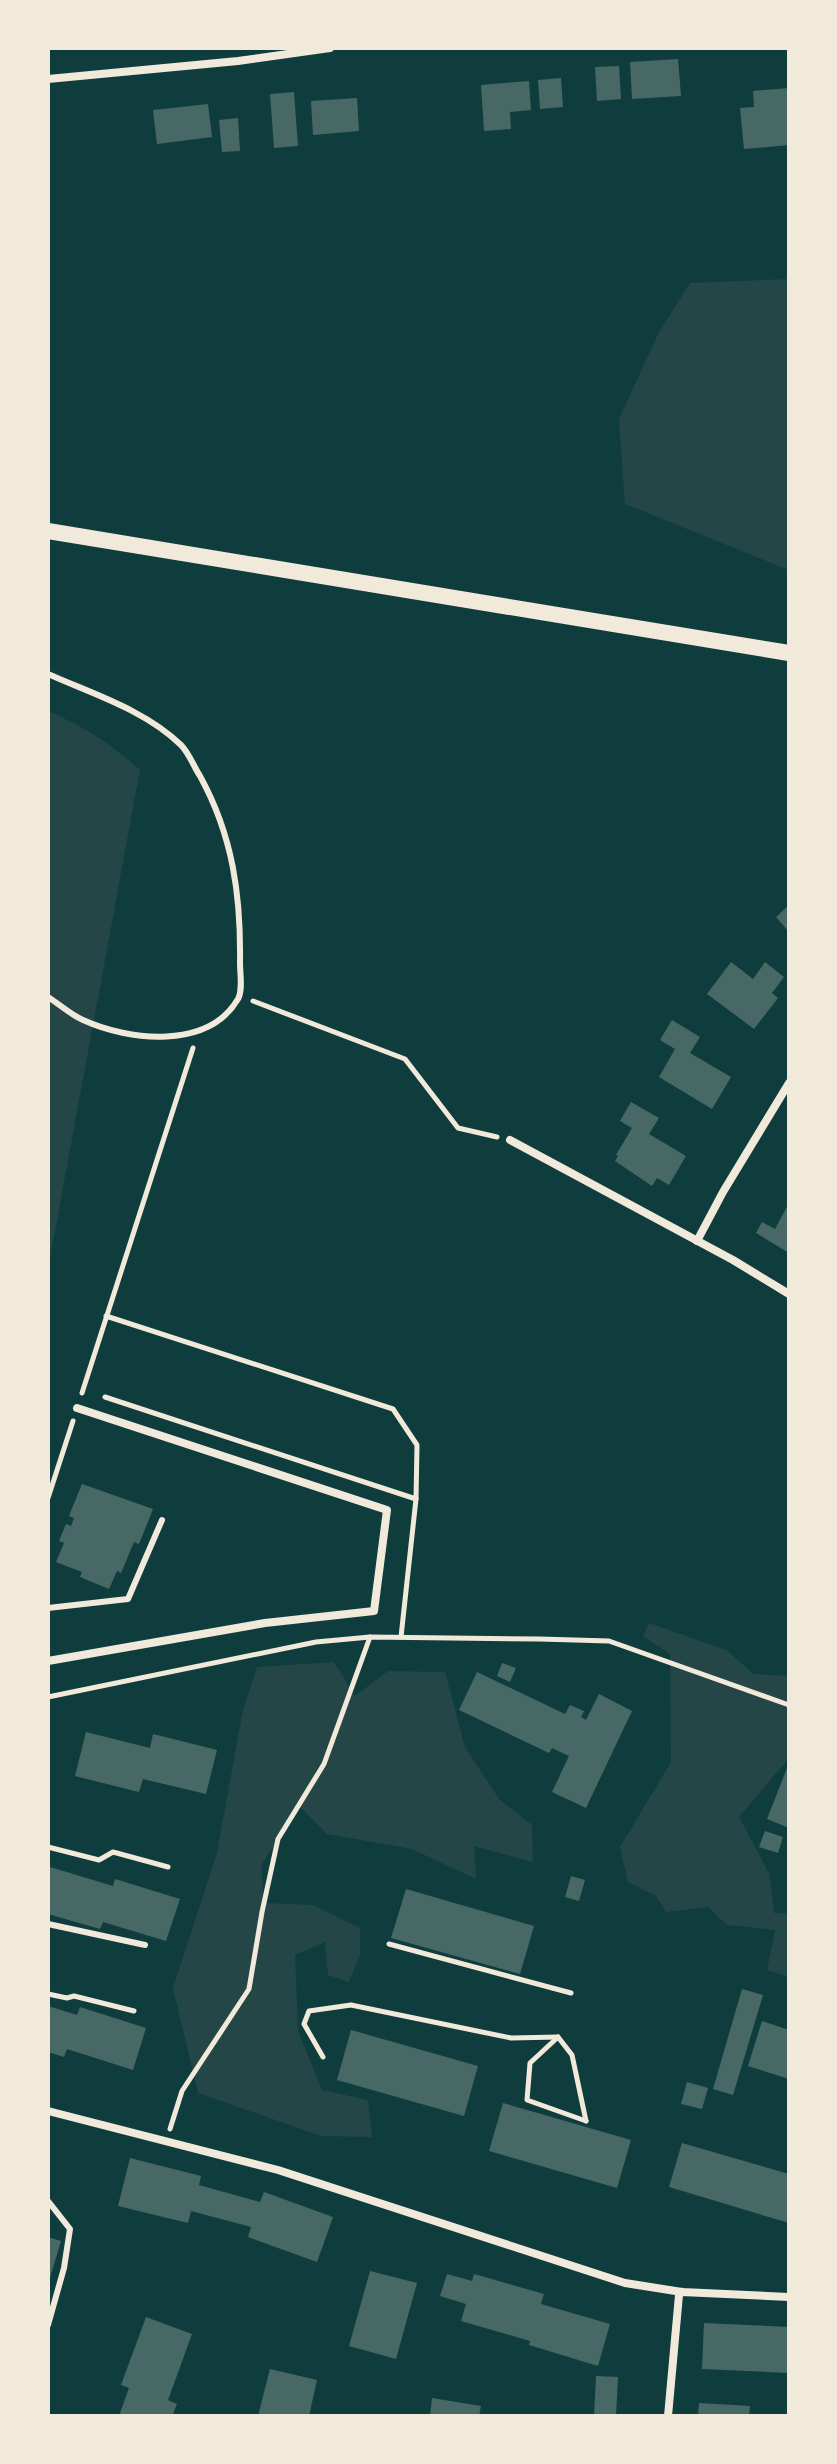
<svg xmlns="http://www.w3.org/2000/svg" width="837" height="2464" viewBox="0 0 837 2464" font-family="Karla,sans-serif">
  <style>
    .green { fill: #244646 }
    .building { fill: #486865 }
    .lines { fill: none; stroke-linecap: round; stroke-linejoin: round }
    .path { stroke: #f1e9da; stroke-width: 5 }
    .service { stroke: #f1e9da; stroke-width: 6 }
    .minor { stroke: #f1e9da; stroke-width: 8 }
    .secondary { stroke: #f1e9da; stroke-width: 16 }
  </style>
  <rect width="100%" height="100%" fill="#0f3d3e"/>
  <g class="green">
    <polygon points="789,279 789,570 625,504 619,419 658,334 690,283"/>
    <path d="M 48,711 C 83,726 111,744 140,770 L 48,1269 Z"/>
    <polygon points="649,1623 726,1650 754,1674 789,1676 789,1758 739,1817 769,1873 774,1913 789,1913 789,1977 767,1970 775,1930 727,1925 708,1907 666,1912 656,1896 628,1882 620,1847 671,1762 670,1654 643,1636"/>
    <polygon points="334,1662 355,1696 388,1671 445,1672 465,1747 499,1799 532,1825 533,1862 474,1846 476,1879 412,1849 327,1834 300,1807 261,1865 264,1903 313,1905 360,1928 360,1955 349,1982 328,1975 325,1942 295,1955 298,2031 322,2090 368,2100 372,2137 321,2136 198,2093 173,1988 217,1853 243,1710 257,1667"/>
  </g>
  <g class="building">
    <polygon points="678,59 681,96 632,99 630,62"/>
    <polygon points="619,66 621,99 597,101 595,67"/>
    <polygon points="561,78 563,107 540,109 538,80"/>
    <polygon points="529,81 531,110 510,112 511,129 484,131 481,85"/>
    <polygon points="789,88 789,145 744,149 740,108 754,107 753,91"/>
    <polygon points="294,92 298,146 274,148 270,94"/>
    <polygon points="357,98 359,131 313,135 311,101"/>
    <polygon points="208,104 212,137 157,144 153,110"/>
    <polygon points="238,118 240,151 222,152 219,120"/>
    <polygon points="789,905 789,932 776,917"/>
    <polygon points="731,962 753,979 765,962 784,977 772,993 778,998 754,1029 707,994"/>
    <polygon points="672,1020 700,1037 690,1053 731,1077 712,1109 659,1077 675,1049 660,1040"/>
    <polygon points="631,1102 659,1118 649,1134 686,1156 669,1185 657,1178 652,1186 615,1161 618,1156 616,1155 632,1128 620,1121"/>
    <polygon points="789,1203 789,1253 756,1233 762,1222 775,1229"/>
    <polygon points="82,1484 153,1509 139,1544 134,1542 121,1573 117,1571 109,1589 80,1577 82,1572 56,1562 64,1543 59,1541 66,1524 71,1526 74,1518 69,1516"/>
    <polygon points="502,1663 516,1668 510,1682 497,1676"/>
    <polygon points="477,1672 565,1714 570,1705 584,1711 581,1717 586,1720 599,1694 632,1711 586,1808 552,1792 569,1756 552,1748 549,1753 459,1710"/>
    <polygon points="86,1732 150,1748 153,1734 217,1750 206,1794 143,1779 139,1792 75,1776"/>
    <polygon points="789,1763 789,1828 767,1819"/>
    <polygon points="765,1831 783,1837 778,1853 759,1847"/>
    <polygon points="50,1867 113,1886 115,1879 180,1899 166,1941 103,1922 100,1929 48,1914"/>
    <polygon points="571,1876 585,1880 579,1901 565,1897"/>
    <polygon points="406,1889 534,1926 520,1974 391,1938"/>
    <polygon points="742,1989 763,1995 733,2095 713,2089"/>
    <polygon points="48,2006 77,2015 80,2007 146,2028 133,2070 67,2049 64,2057 48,2052"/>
    <polygon points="762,2021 789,2030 789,2079 748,2066"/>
    <polygon points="351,2030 478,2066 464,2116 337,2080"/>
    <polygon points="687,2082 708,2088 702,2109 681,2104"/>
    <polygon points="503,2103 631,2140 617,2188 489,2151"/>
    <polygon points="682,2143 789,2174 789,2223 669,2187"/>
    <polygon points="130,2158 201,2176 199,2185 260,2202 264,2192 333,2217 317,2262 248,2237 251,2227 191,2211 188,2223 118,2206"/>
    <polygon points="48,2237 61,2241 49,2281 48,2281"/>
    <polygon points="370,2271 417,2283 396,2359 349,2346"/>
    <polygon points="447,2274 472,2281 474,2274 544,2294 541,2304 610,2324 598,2366 529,2345 530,2341 461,2321 466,2304 440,2296"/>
    <polygon points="146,2317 192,2334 168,2400 177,2404 172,2416 119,2416 129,2388 121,2385"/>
    <polygon points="704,2323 789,2327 789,2373 702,2369"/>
    <polygon points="270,2369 317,2380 309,2416 258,2416"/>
    <polygon points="596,2376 618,2377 616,2416 594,2416"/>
    <polygon points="432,2398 481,2406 479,2416 430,2416"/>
    <polygon points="699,2403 750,2406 749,2416 698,2416"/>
  </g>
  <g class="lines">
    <g class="path">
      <polyline points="253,1001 405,1059 458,1128 497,1137"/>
      <polyline points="106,1316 393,1409 417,1445 416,1499 401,1637"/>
      <polyline points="82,1393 193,1048"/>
      <polyline points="105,1397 416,1499"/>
      <polyline points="48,1498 73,1421"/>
      <polyline points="48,1697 316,1642 370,1637 539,1639 609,1641 789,1705"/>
      <polyline points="48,1847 99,1860 113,1852 168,1867"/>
      <polyline points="389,1944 571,1993"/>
      <polyline points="48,1994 67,1998 74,1996 134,2011"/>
      <polyline points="558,2037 572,2055 586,2121"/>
      <polyline points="557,2038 530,2063 527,2100 586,2121"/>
      <polyline points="323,2057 304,2024 309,2011 351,2005 511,2038 558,2037"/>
      <polyline points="170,2129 182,2091 249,1989 262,1912 278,1839 324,1764 370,1637"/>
    </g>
    <g class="service">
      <path d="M 48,674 C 93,694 145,710 181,745 C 189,753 194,767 200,776 C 233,836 241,896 240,963 C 240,974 243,990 238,999 C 208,1050 129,1041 83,1020 C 71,1015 59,1004 48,997"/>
      <polyline points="48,1608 128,1599 162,1520"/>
      <polyline points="48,1924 145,1945"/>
      <polyline points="48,2201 70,2229 64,2268 48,2325"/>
    </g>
    <g class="minor">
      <polyline points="48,79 238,61 330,48"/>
      <polyline points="510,1140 733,1260 789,1294"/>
      <polyline points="697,1241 723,1192 789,1083"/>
      <polyline points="48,1661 265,1623 374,1611 387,1510 77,1408"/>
      <polyline points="48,2111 278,2170 625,2283 682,2292 789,2297"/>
      <polyline points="668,2416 679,2295 682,2292"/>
    </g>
    <polyline class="secondary" points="48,531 789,653"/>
  </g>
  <rect width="837" height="2464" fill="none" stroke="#f1e9da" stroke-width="100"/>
</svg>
